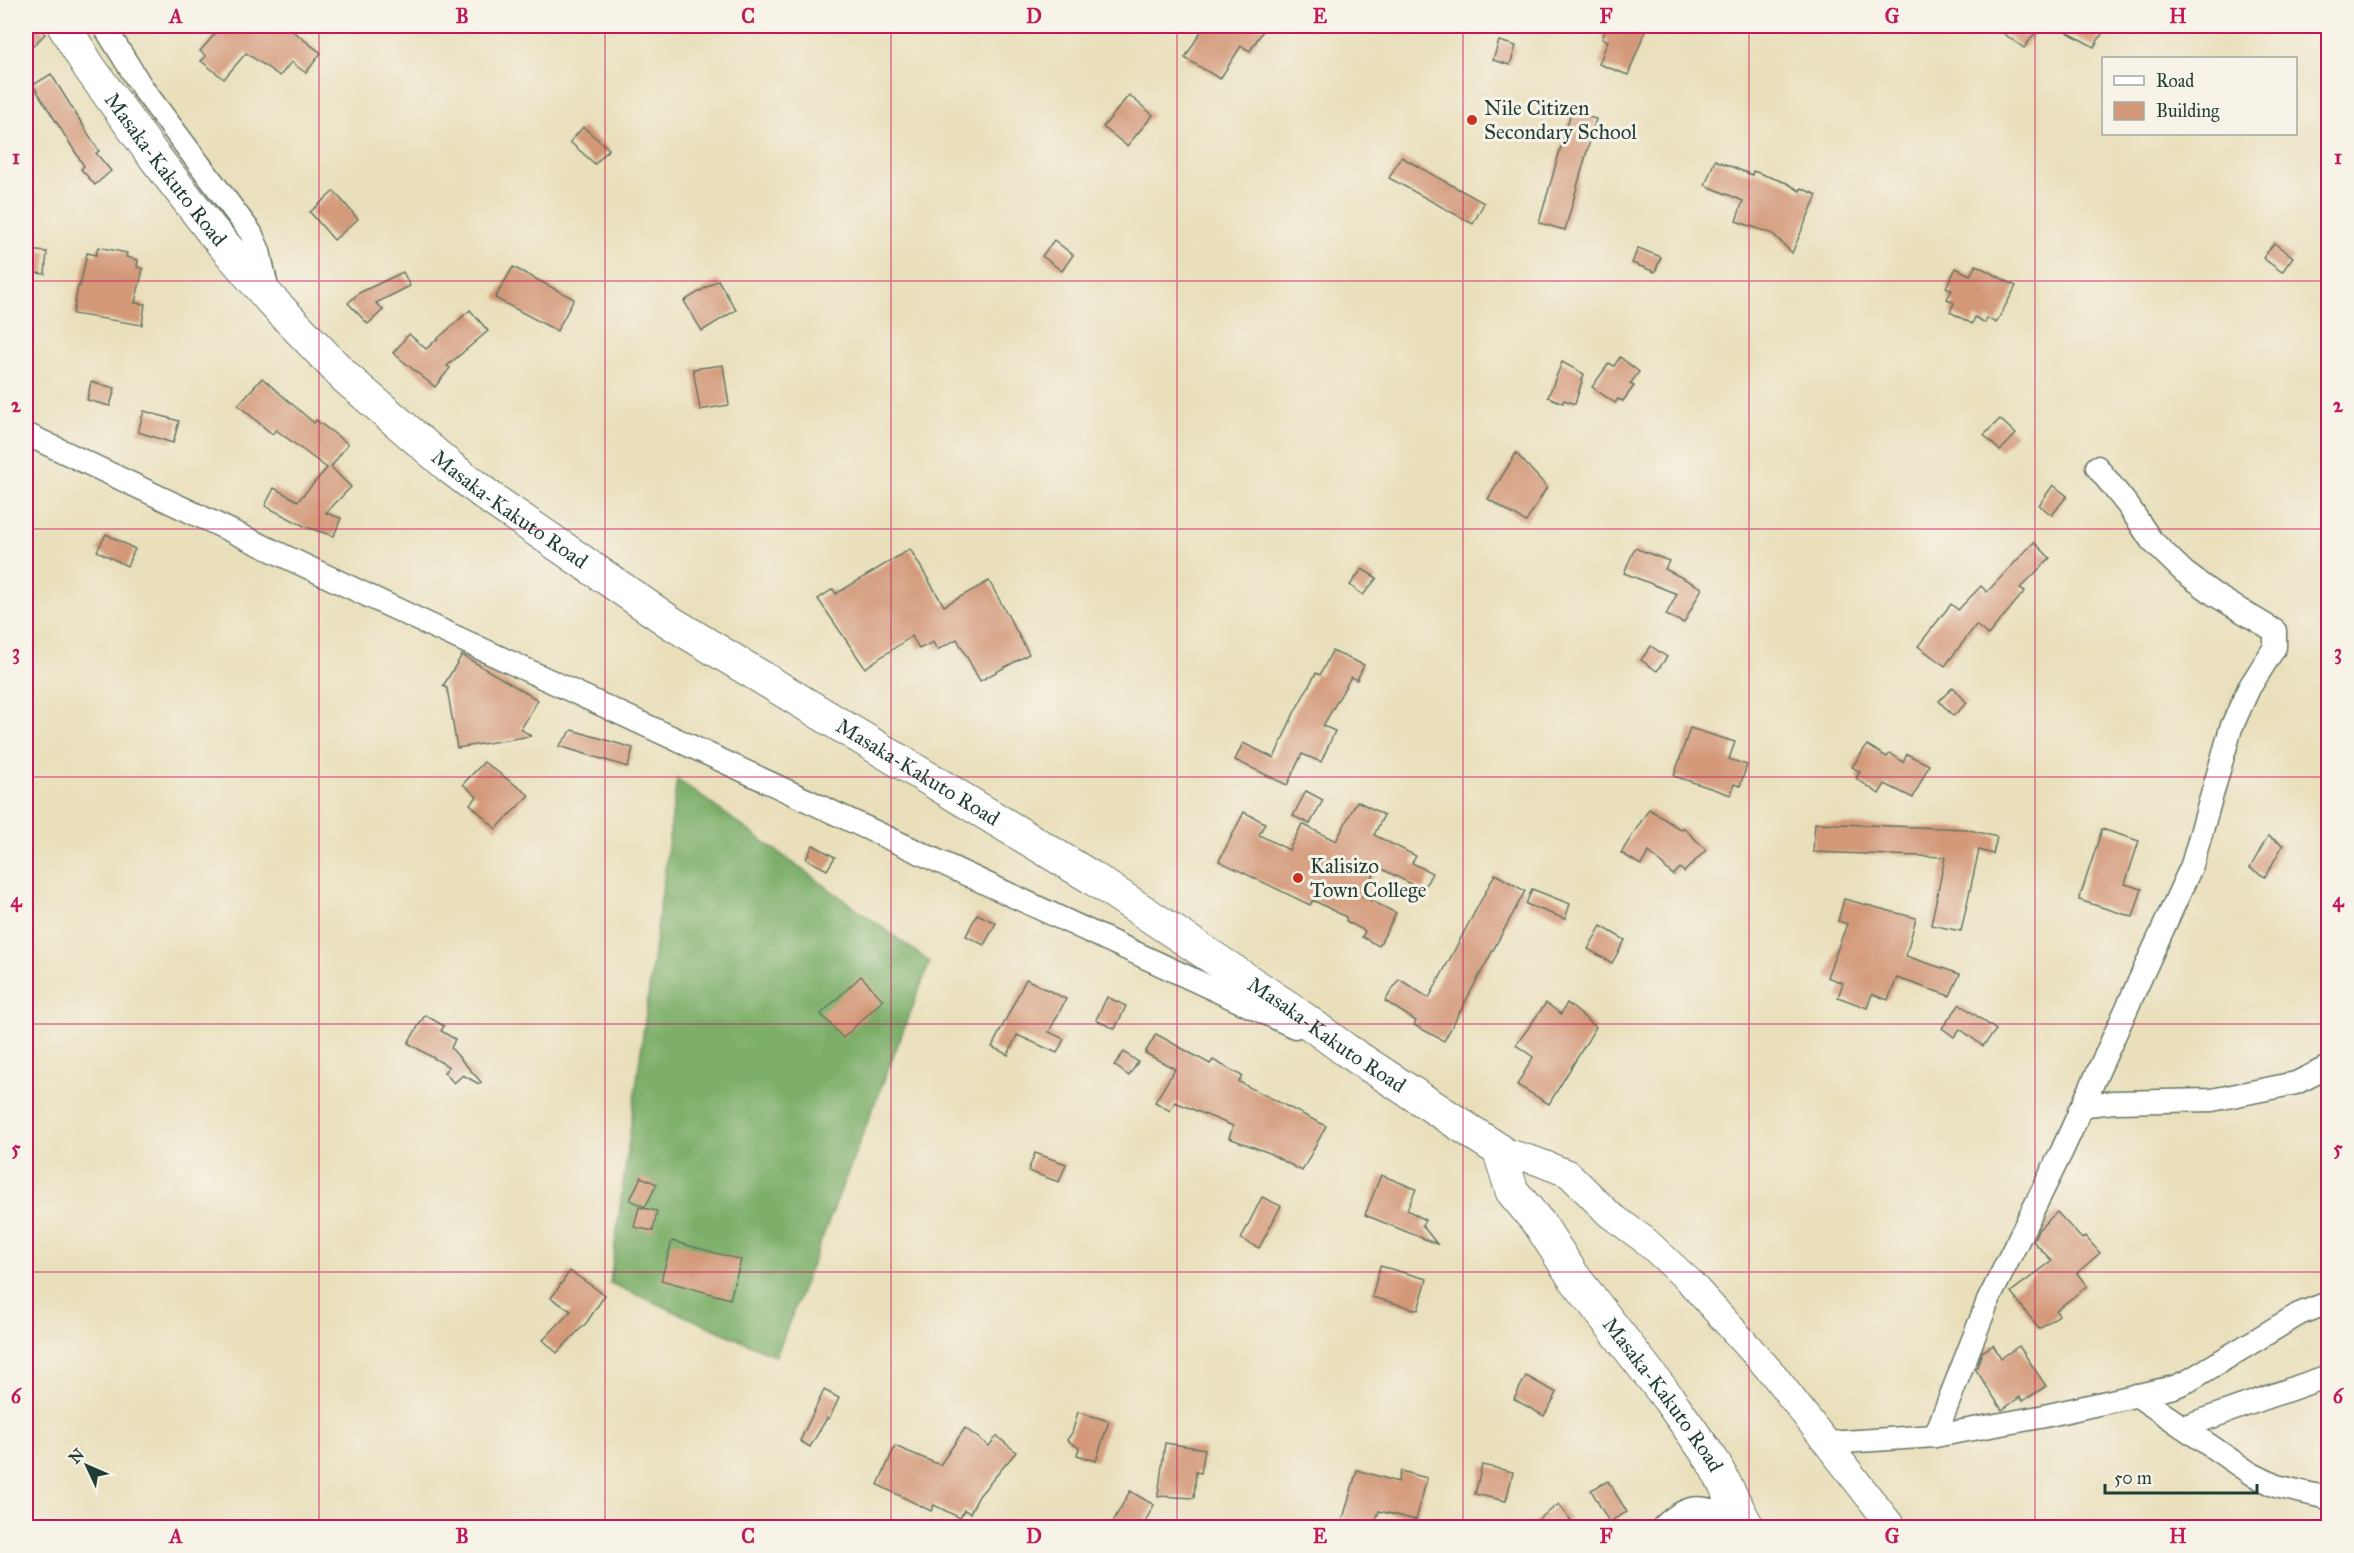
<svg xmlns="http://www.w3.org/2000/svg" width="2354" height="1553" viewBox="0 0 2354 1553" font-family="'IM FELL Great Primer',serif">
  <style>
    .forest { fill: #7bae69; stroke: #4d764e; stroke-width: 1.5 }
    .building { fill: #d39878 }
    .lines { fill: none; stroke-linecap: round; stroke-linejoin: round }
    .minor-casing { stroke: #667663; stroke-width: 25 }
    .tertiary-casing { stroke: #667663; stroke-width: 29 }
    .trunk-casing { stroke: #667663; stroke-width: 35 }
    .minor { stroke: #fff; stroke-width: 22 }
    .tertiary { stroke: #fff; stroke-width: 27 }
    .trunk { stroke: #fff; stroke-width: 33 }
    .grid { fill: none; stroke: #c2185b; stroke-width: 1.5; stroke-opacity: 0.55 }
    .poi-dot { fill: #c8321e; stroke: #f7f3e8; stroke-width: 2 }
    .labels { text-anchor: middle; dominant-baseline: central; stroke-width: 6; stroke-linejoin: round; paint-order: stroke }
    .poi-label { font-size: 21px; fill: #1f3d34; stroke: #f7f3e8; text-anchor: start }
    .street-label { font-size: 21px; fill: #1f3d34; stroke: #f7f3e8 }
    .neatline { fill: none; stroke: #c2185b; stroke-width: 2 }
    .grid-label { font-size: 20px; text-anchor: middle; font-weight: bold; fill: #c2185b }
  </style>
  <rect width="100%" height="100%" fill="#f7f3e8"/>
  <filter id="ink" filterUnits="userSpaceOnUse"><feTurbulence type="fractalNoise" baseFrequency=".0167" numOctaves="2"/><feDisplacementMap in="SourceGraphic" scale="12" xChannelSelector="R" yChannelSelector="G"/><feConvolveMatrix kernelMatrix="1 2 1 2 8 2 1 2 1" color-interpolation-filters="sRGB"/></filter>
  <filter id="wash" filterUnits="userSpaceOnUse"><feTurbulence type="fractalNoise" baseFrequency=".008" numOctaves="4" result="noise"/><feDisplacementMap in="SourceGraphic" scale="24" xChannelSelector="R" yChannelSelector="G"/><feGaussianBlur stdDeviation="1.35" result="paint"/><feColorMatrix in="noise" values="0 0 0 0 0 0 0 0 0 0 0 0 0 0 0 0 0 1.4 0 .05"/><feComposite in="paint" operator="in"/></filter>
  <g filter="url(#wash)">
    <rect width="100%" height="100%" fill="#e9dfbb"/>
    <polygon class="forest" points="677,779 930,962 776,1356 610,1283"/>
    <g id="blocks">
      <g class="building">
        <polygon points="26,26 37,26 45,34 26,53"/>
        <polygon points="222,26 286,26 321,53 306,73 291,62 280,76 246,53 224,79 201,61 206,56 200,51"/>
        <polygon points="1204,26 1266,26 1250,51 1241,46 1220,79 1185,58"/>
        <polygon points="1607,26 1647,26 1628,75 1599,64 1608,41 1602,39"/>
        <polygon points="1993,26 2040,26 2024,48"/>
        <polygon points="2056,26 2107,26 2094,47"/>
        <polygon points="1499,41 1516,46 1510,65 1493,60"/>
        <polygon points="51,74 99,151 96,153 111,171 95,185 81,169 84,166 33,85"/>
        <polygon points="1129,95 1153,115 1127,146 1103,127"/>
        <polygon points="1571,112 1596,119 1565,230 1539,223"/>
        <polygon points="583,127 609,149 595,164 570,142"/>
        <polygon points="1401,157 1484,203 1473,224 1389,178"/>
        <polygon points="1715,160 1752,175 1753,171 1787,183 1800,191 1801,188 1817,195 1792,253 1773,234 1736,221 1743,201 1705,185"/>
        <polygon points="334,191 358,219 334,240 310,212"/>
        <polygon points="1054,240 1073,255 1062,271 1042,256"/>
        <polygon points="2274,243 2293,257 2282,272 2263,258"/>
        <polygon points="98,247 127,253 126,257 138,260 137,267 143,269 135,303 145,304 142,325 73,314 78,286 80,286 87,253 96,255"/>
        <polygon points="1638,248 1661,257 1655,272 1632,263"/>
        <polygon points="26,250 47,252 45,274 26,272"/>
        <polygon points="1976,265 2016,286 1996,323 1987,318 1985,323 1975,317 1972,324 1950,312 1954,303 1947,299 1952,290 1946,287 1956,268 1970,275"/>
        <polygon points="513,267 574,299 557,331 495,298"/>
        <polygon points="403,272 410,286 376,303 383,310 368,324 348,303 359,293"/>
        <polygon points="718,280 736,310 702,331 684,301"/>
        <polygon points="470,310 488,331 447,366 450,368 435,387 393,353 409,334 426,349"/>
        <polygon points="1620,357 1639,372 1630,384 1634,386 1623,401 1618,399 1615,403 1592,387 1609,363 1614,366"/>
        <polygon points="1562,362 1584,374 1575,404 1564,400 1563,403 1548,397"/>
        <polygon points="723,365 729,405 700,410 693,369"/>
        <polygon points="262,378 314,423 316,420 348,444 331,467 351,487 326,513 341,518 334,536 306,527 265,506 274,488 298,501 327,468 276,430 272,434 238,405"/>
        <polygon points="91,382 115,388 110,406 87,400"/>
        <polygon points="144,411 179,421 173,443 138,432"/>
        <polygon points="2000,419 2016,434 2000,451 1984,435"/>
        <polygon points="1516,453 1547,487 1526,522 1488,499"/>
        <polygon points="2053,485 2067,496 2052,515 2039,505"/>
        <polygon points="106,534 135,549 127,566 97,551"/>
        <polygon points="2034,542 2050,558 2020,588 2025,591 1988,635 1976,625 1945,666 1918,646 1951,604 1958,610 1981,586 1987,592"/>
        <polygon points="1635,548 1669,561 1665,569 1702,588 1684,623 1666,615 1677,594 1624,573"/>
        <polygon points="910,549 944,606 989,581 1029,654 980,681 957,639 937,650 933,642 919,649 912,636 865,668 818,599 833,589 836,594"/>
        <polygon points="1362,569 1377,578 1363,595 1350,585"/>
        <polygon points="1651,646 1667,657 1657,671 1641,660"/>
        <polygon points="1332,651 1364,665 1357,680 1351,677 1323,726 1335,731 1321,762 1302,754 1287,785 1235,760 1243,743 1274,758 1294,713 1316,673 1320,675"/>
        <polygon points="462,655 538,700 521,729 531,736 457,748 447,688 443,686"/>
        <polygon points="1953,687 1967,703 1953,716 1939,701"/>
        <polygon points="1690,728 1735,742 1729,759 1747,765 1740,786 1734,784 1731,795 1674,776"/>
        <polygon points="572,730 633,748 628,767 559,746"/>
        <polygon points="1867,745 1887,757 1890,753 1903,762 1907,754 1929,765 1913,798 1885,784 1879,794 1856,778 1860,772 1852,767"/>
        <polygon points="484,762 529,795 496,829 470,804 477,797 463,784"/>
        <polygon points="1306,791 1323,800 1310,824 1293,816"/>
        <polygon points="1357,801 1384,815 1374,835 1416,856 1412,863 1432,873 1423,890 1378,867 1362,896 1396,913 1379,946 1362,937 1365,931 1346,921 1346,917 1313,900 1310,905 1219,861 1244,812 1265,823 1259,835 1289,850 1302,824 1336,841"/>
        <polygon points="1649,809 1681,830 1683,827 1706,850 1684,872 1680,868 1673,875 1649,852 1641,865 1621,853"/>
        <polygon points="1815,823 1966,829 1997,837 1993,854 1979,850 1961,931 1931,925 1945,857 1813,852"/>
        <polygon points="2102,829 2139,841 2125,884 2142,889 2133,917 2079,900"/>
        <polygon points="2268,836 2283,845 2265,877 2250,868"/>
        <polygon points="813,845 835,857 827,870 806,859"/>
        <polygon points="1495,874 1525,891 1444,1041 1414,1025 1416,1021 1385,1001 1399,979 1429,998"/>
        <polygon points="1532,889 1570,904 1565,919 1526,904"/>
        <polygon points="1844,899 1916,918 1906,956 1960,974 1950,996 1897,978 1888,1000 1872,994 1867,1008 1838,997 1843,983 1827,977 1847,924 1838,921"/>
        <polygon points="977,914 996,923 984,945 966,936"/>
        <polygon points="1601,926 1625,940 1612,963 1588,949"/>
        <polygon points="861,976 883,1000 843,1038 821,1014"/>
        <polygon points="1026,979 1066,999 1049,1032 1064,1039 1057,1053 1017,1035 1008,1055 992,1047"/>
        <polygon points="1107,997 1126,1006 1115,1029 1096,1020"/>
        <polygon points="1546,1003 1561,1014 1567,1003 1596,1027 1549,1104 1517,1085 1533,1057 1516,1045"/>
        <polygon points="1960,1004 1996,1030 1983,1046 1960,1029 1954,1037 1942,1028"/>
        <polygon points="425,1015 444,1026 441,1031 455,1039 451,1048 481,1082 479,1084 463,1075 454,1083 444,1072 449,1067 408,1043"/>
        <polygon points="1156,1034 1210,1064 1213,1060 1242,1076 1239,1082 1326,1126 1302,1171 1267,1152 1229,1138 1233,1126 1175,1102 1170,1111 1155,1102 1175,1069 1145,1053"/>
        <polygon points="1124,1052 1138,1062 1129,1076 1114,1065"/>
        <polygon points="1035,1153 1066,1164 1059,1182 1028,1171"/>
        <polygon points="1381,1175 1416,1189 1407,1210 1425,1220 1422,1225 1437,1244 1365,1215"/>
        <polygon points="641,1177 657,1184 645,1207 630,1200"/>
        <polygon points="1262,1197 1281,1206 1259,1248 1241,1239"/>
        <polygon points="639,1207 657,1211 653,1231 634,1227"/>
        <polygon points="2057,1212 2082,1239 2085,1236 2100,1253 2077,1273 2087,1286 2056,1311 2059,1315 2039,1329 2011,1292 2052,1261 2033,1241 2038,1230"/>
        <polygon points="672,1241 741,1260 730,1299 661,1280"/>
        <polygon points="1380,1266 1427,1279 1418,1310 1372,1297"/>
        <polygon points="570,1271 605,1295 587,1322 557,1353 543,1340 571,1311 551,1298"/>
        <polygon points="1993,1345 2001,1358 2019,1346 2046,1386 2023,1401 2020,1397 2002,1410 1976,1370 1982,1352"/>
        <polygon points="1526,1376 1557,1393 1544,1416 1514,1399"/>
        <polygon points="824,1390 839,1398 829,1419 827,1418 810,1447 800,1441"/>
        <polygon points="1078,1412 1109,1421 1096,1461 1077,1455 1079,1448 1067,1440 1072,1433"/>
        <polygon points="965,1428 989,1446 997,1436 1016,1452 979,1496 970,1513 964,1510 960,1518 934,1505 931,1511 878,1485 895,1446 940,1465"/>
        <polygon points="1165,1443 1205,1449 1201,1473 1196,1472 1194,1498 1158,1496"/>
        <polygon points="1482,1465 1513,1472 1506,1501 1475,1494"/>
        <polygon points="1357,1470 1398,1482 1401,1471 1427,1478 1416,1520 1379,1511 1374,1527 1362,1527 1342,1522"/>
        <polygon points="1608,1481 1627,1512 1609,1522 1591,1490"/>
        <polygon points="1130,1491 1154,1505 1142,1527 1110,1527"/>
        <polygon points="1559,1504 1571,1520 1561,1527 1528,1527"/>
      </g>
    </g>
  </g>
  <g filter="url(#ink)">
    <use href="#blocks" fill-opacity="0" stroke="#667663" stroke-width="1.5"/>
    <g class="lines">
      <defs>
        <g id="minor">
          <polyline points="104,26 143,89 251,233 259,251 268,292"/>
          <polyline points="26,434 430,625 1295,1027"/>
          <polyline points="2079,1111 2087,1105 2114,1102 2212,1100 2296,1083 2328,1067"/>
          <polyline points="2136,1395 2250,1473 2276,1486 2328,1498"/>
          <polyline points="2183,1427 2328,1376"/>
          <polyline points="1935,1436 2040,1417 2174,1387 2188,1381 2299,1314 2328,1303"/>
          <polyline points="1828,1443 1935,1436 1988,1301 2061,1153 2192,865 2231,728 2249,688 2275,647 2275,631 2215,595 2184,572 2151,540 2129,507 2097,467"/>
          <path d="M 1662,1528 C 1694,1496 1707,1510 1745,1521"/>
        </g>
        <polyline id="tertiary" points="1499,1150 1536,1161 1569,1174 1609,1214 1646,1241 1689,1281 1773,1374 1893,1528"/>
        <g id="trunk">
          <path id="s1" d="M 64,26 L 89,67 L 150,151 L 212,231 L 270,299 L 346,378 L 451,468 L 493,500 L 670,622 L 1091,877 L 1286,1006 L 1346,1050 L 1499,1150 L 1512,1191 L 1541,1226 L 1573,1276 L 1668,1398 L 1712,1460 L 1748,1528"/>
        </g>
      </defs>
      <use href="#minor" class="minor-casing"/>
      <use href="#tertiary" class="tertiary-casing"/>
      <use href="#trunk" class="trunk-casing"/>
      <use href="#minor" class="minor"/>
      <use href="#tertiary" class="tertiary"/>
      <use href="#trunk" class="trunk"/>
    </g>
  </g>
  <path class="grid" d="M 319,26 L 319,1528M 605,26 L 605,1528M 891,26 L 891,1528M 1177,26 L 1177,1528M 1463,26 L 1463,1528M 1749,26 L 1749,1528M 2035,26 L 2035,1528M 26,281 L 2328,281M 26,529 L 2328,529M 26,777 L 2328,777M 26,1024 L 2328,1024M 26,1272 L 2328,1272"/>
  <g class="poi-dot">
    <circle cx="1472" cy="120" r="6"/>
    <circle cx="1298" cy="878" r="6"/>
  </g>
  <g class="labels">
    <g class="poi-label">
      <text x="1484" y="108">Nile Citizen<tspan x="1484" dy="24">Secondary School</tspan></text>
      <text x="1310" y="866">Kalisizo<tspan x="1310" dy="24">Town College</tspan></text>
    </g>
    <g class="street-label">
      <text stroke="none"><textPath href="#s1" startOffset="176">Masaka-Kakuto Road</textPath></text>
      <text stroke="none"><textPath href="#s1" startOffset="662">Masaka-Kakuto Road</textPath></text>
      <text stroke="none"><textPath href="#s1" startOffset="1148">Masaka-Kakuto Road</textPath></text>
      <text stroke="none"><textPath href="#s1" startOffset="1634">Masaka-Kakuto Road</textPath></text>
      <text stroke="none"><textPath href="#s1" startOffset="2138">Masaka-Kakuto Road</textPath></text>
    </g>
  </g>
  <rect width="2354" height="1553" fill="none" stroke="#f7f3e8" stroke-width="66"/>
  <rect x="2102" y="57" width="195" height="78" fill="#f7f3e8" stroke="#a1aaa0" stroke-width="1.5"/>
  <rect x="2114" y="76" width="30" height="9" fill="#ffffff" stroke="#a1aaa0" stroke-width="1.5"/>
  <text x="2156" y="87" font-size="18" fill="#1f3d34">Road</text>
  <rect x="2114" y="102" width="30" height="18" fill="#d39878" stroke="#a1aaa0" stroke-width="1.5"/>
  <text x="2156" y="117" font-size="18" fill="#1f3d34">Building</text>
  <g transform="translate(87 1466) rotate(314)" stroke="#f7f3e8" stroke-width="4.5" paint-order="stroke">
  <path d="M0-4.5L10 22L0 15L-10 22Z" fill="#1f3d34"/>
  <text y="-9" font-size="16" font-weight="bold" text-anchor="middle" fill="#1f3d34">N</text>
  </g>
  <path d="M2105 1484v9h152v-9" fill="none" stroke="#1f3d34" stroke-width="3"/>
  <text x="2114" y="1484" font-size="18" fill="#1f3d34" stroke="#f7f3e8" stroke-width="4.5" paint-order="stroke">50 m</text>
  <rect x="33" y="33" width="2288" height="1487" class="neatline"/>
  <g class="grid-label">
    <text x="176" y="23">A</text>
    <text x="462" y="23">B</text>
    <text x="748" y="23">C</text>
    <text x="1034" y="23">D</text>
    <text x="1320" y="23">E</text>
    <text x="1606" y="23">F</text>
    <text x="1892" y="23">G</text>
    <text x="2178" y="23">H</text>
    <text x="16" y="164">1</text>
    <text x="2338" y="164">1</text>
    <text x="16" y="412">2</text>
    <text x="2338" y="412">2</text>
    <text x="16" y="659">3</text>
    <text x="2338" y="659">3</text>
    <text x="16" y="907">4</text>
    <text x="2338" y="907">4</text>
    <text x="16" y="1155">5</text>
    <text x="2338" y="1155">5</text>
    <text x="16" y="1403">6</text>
    <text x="2338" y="1403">6</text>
    <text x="176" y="1543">A</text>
    <text x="462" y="1543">B</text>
    <text x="748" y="1543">C</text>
    <text x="1034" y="1543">D</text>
    <text x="1320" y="1543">E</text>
    <text x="1606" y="1543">F</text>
    <text x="1892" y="1543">G</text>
    <text x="2178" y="1543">H</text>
  </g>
</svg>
